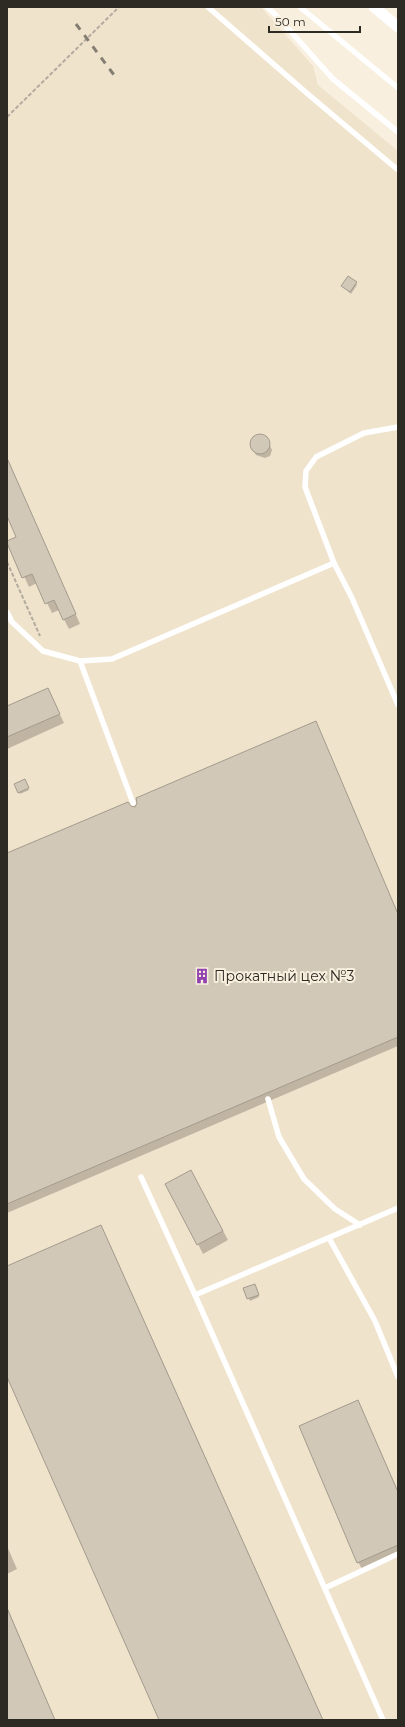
<svg xmlns="http://www.w3.org/2000/svg" width="405" height="1727" viewBox="0 0 405 1727" font-family="Montserrat,sans-serif">
  <style>
    .built { fill: #f0e3cc }
    .shadow { fill: #0003 }
    .building { fill: #d1c8b8; stroke: #a39b8c }
    .lines { fill: none; stroke-linecap: round; stroke-linejoin: round }
    .path { stroke: #b2ab9e; stroke-width: 2; stroke-dasharray: 4 2; stroke-linecap: butt }
    .service { stroke: #fff; stroke-width: 5.5 }
    .minor { stroke: #fff; stroke-width: 11 }
    .rail { stroke: #847e73; stroke-width: 3; stroke-dasharray: 7 7; stroke-linecap: butt }
    .labels { text-anchor: middle; dominant-baseline: central; stroke-width: 4; stroke-linejoin: round; paint-order: stroke }
    .poi-label { font-size: 14px; fill: #2d2923; stroke: #f8efde; text-anchor: start }
  </style>
  <rect width="100%" height="100%" fill="#f8efde"/>
  <polygon class="built" points="7,7 261,7 313,66 318,85 398,151 398,1720 7,1720"/>
  <g class="shadow">
    <polygon points="356,283 357,285 351,294 342,286"/>
    <polygon points="261,435 266,437 272,450 270,456 265,458 256,455 251,444 253,439"/>
    <polygon points="7,458 80,624 69,629 59,610 52,613 37,583 29,587 8,541 17,537 7,513"/>
    <polygon points="48,689 64,723 7,749 7,707"/>
    <polygon points="316,723 398,914 398,1046 7,1213 7,854 130,807 135,808"/>
    <polygon points="24,780 29,790 20,794 15,784"/>
    <polygon points="196,1181 228,1240 203,1254 198,1244"/>
    <polygon points="101,1226 106,1236 323,1720 160,1720 7,1374 7,1267"/>
    <polygon points="255,1287 259,1297 250,1301 244,1289"/>
    <polygon points="358,1401 398,1491 398,1557 364,1572 358,1562"/>
    <polygon points="7,1546 17,1569 7,1574"/>
    <polygon points="7,1607 55,1720 7,1720"/>
  </g>
  <g class="building">
    <polygon points="348,276 357,282 350,292 341,286"/>
    <circle cx="260" cy="444" r="10"/>
    <polygon points="7,458 76,614 63,620 54,600 45,604 32,574 22,578 7,543 7,541 16,537 7,516"/>
    <polygon points="48,688 60,714 7,737 7,706"/>
    <polygon points="316,721 398,914 398,1037 7,1204 7,853 128,802 131,806 135,807 137,803 136,798"/>
    <polygon points="25,779 29,788 18,793 14,784"/>
    <polygon points="191,1170 223,1231 197,1245 165,1184"/>
    <polygon points="101,1225 323,1720 159,1720 7,1377 7,1266"/>
    <polygon points="255,1284 259,1295 247,1299 243,1288"/>
    <polygon points="358,1400 398,1492 398,1545 357,1563 299,1426"/>
    <polygon points="7,1608 55,1720 7,1720"/>
  </g>
  <g class="lines">
    <g class="path">
      <polyline points="7,117 119,7"/>
      <polyline points="7,562 40,636"/>
    </g>
    <g class="service">
      <polyline points="208,7 309,95 398,170"/>
      <polyline points="267,7 276,15 333,79 398,132"/>
      <polyline points="300,7 398,88"/>
      <polyline points="398,427 364,433 316,457 306,471 305,487 334,563 352,598 398,705"/>
      <polyline points="7,612 12,622 43,651 80,661 112,659 334,563"/>
      <polyline points="80,661 133,803"/>
      <polyline points="268,1099 279,1137 304,1179 335,1209 360,1225"/>
      <polyline points="141,1177 195,1295 383,1720"/>
      <polyline points="329,1238 375,1321 398,1377"/>
      <polyline points="195,1295 398,1208"/>
      <polyline points="325,1588 398,1554"/>
    </g>
    <polyline class="minor" points="374,7 398,27"/>
    <polyline class="rail" points="76,24 117,79"/>
  </g>
  <defs>
    <symbol id="building-bare" viewBox="-9 -9 18 18"><path d="M-4-6H4V6H1V3H-1V6H-4ZM-2.5-4.3h1.7v1.8h-1.7ZM.8-4.3h1.7v1.8H.8ZM-2.5-1h1.7V.8h-1.7ZM.8-1h1.7V.8H.8Z" fill="#9140af" stroke="#f8efde" stroke-width="2.5" paint-order="stroke"/></symbol>
  </defs>
  <g fill-rule="evenodd">
    <use href="#building-bare" x="191" y="965" width="22" height="22"/>
  </g>
  <g class="labels">
    <g class="poi-label">
      <text x="214" y="976">Прокатный цех №3</text>
    </g>
  </g>
  <rect width="405" height="1727" fill="none" stroke="#2d2923" stroke-width="16"/>
  <path d="M269 26v6h91v-6" fill="none" stroke="#2d2923" stroke-width="2"/>
  <text x="275" y="26" font-size="12" fill="#2d2923" stroke="#f8efde" stroke-width="3" paint-order="stroke">50 m</text>
</svg>
